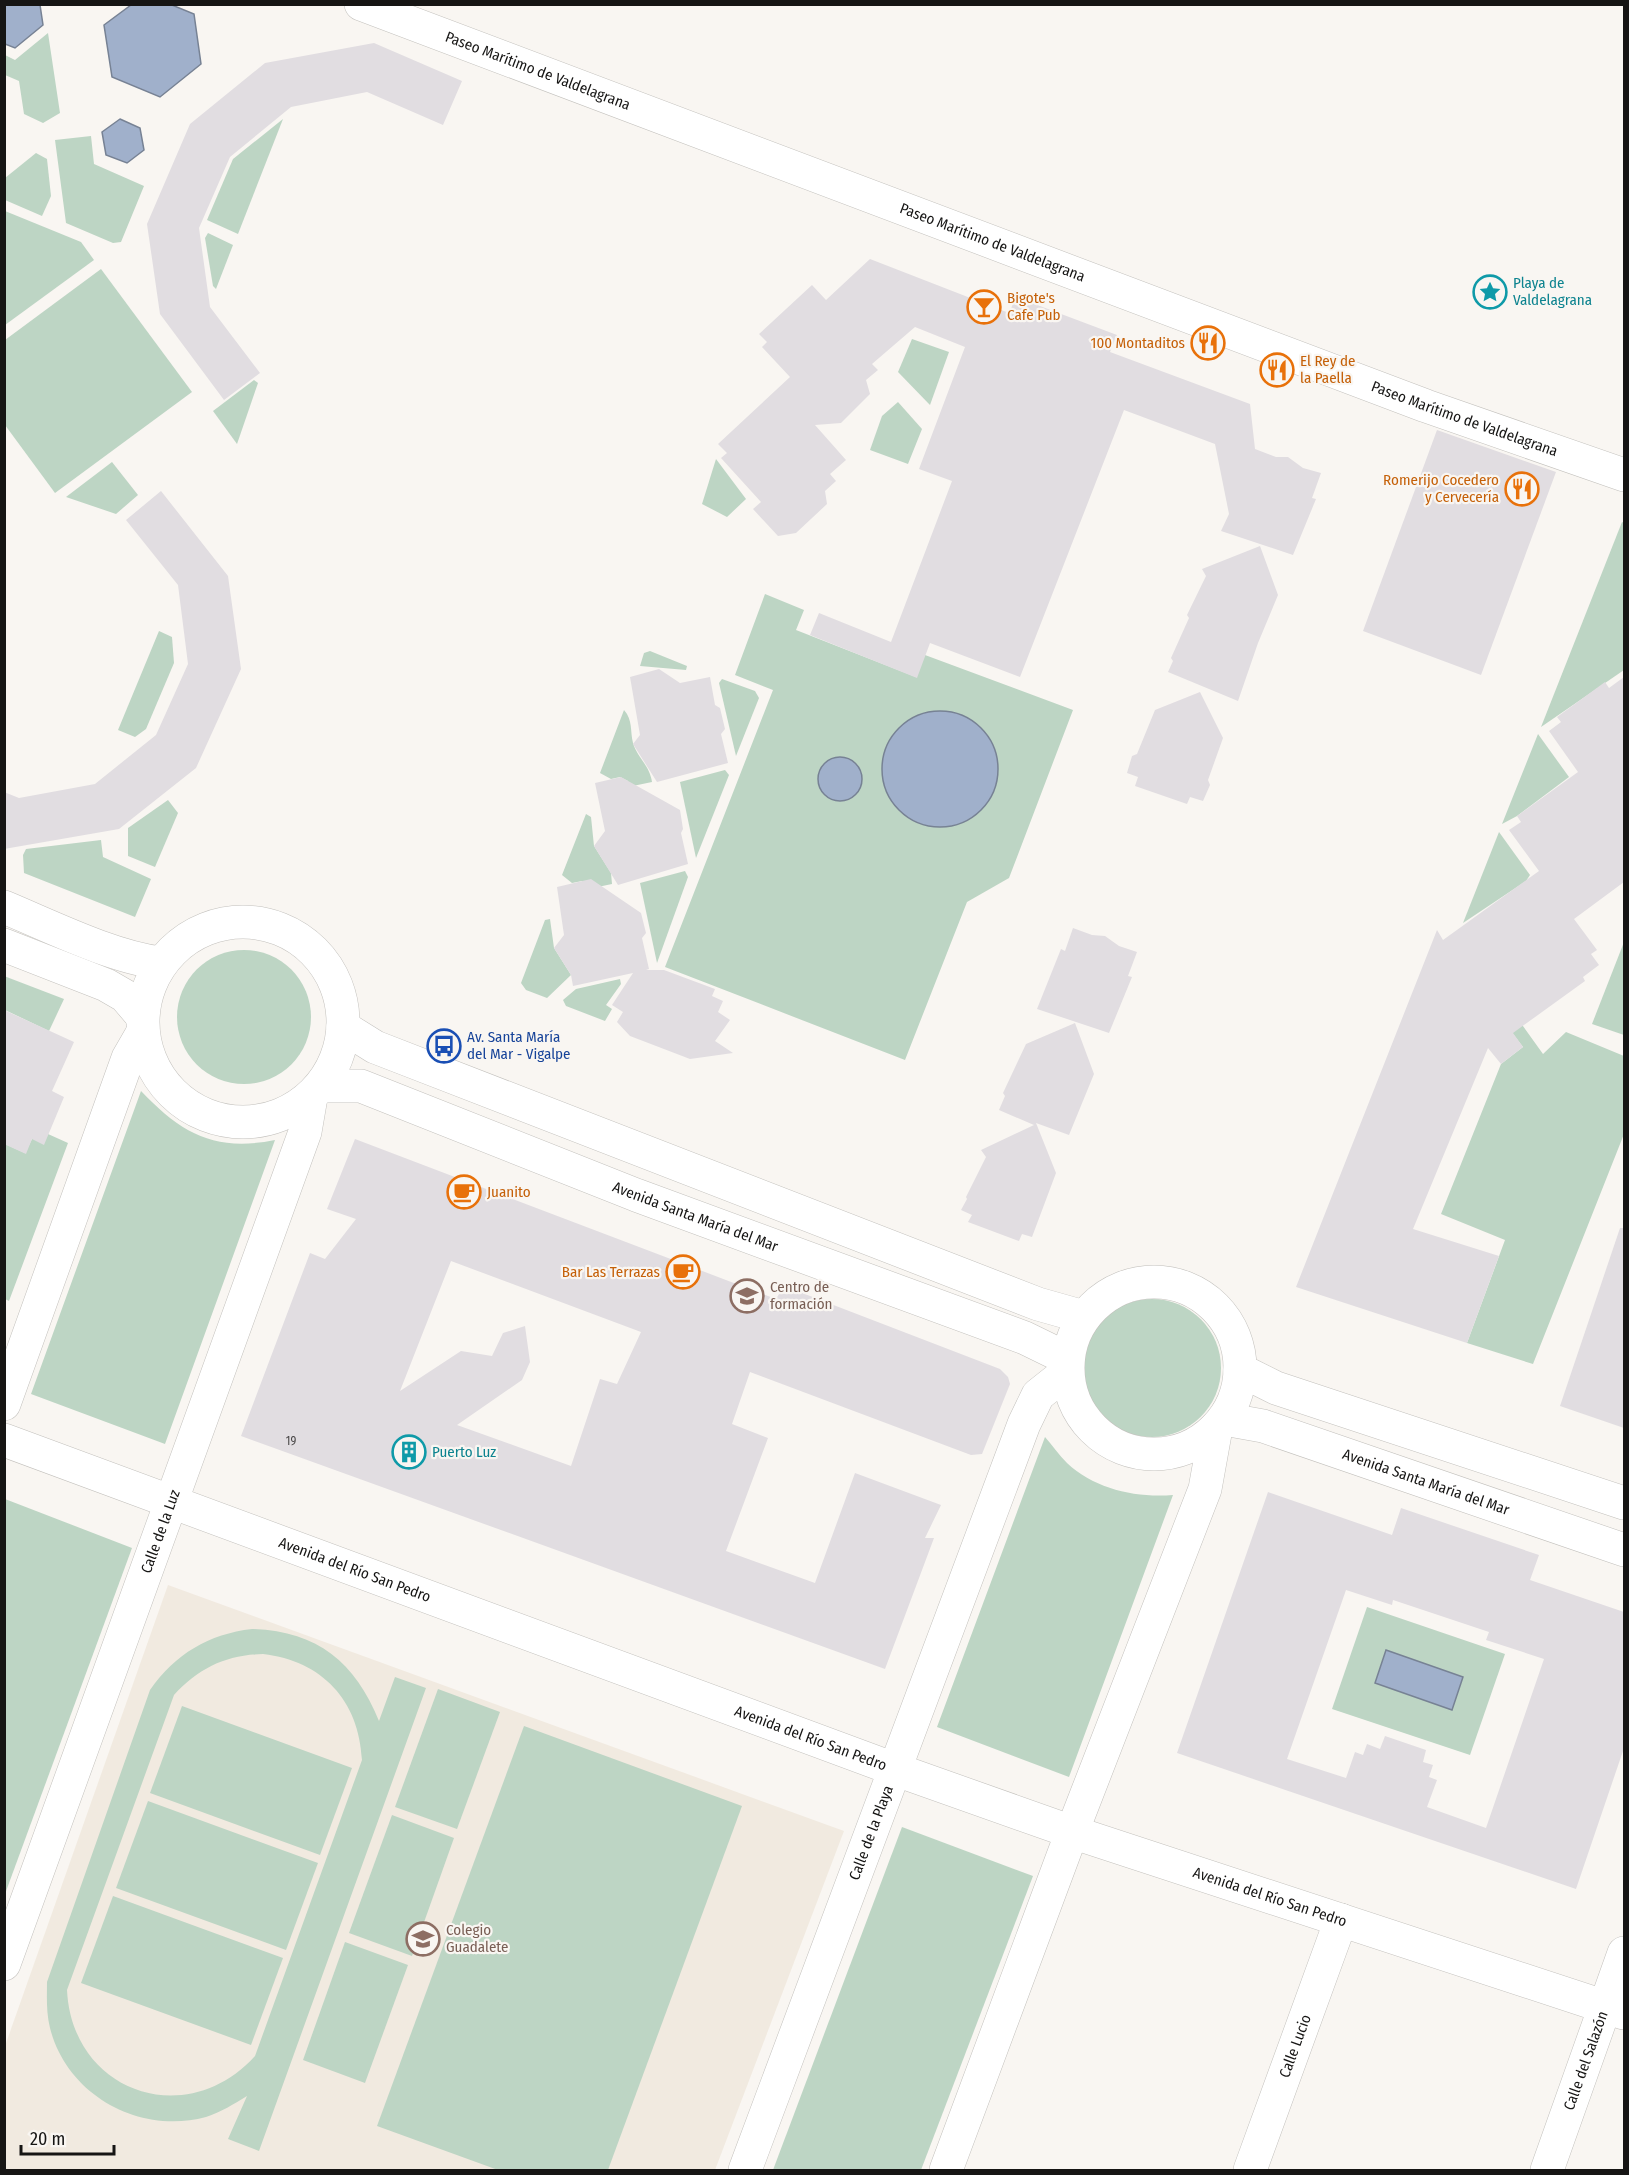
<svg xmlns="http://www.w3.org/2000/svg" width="1629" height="2175" viewBox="0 0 1629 2175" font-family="'Fira Sans Condensed',sans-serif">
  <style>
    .built { fill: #f1eae0 }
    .green { fill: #bdd5c4; fill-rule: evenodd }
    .water { fill: #a0b0cb; stroke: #778294; stroke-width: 1.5 }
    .building { fill: #e1dde1; fill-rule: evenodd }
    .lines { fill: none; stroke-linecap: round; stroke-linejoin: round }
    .minor-casing { stroke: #c3c1bd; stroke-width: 34 }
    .minor { stroke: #fff; stroke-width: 33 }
    .labels { text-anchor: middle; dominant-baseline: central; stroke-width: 4.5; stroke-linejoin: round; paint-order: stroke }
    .number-label { font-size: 12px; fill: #494747 }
    .street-label { font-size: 15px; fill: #161514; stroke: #f9f6f2 }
    .culture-label { font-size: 15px; fill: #0d838f; stroke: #f9f6f2; text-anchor: start }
    .food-label { font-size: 15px; fill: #c56008; stroke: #f9f6f2; text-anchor: start }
    .transit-label { font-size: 15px; fill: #164399; stroke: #f9f6f2; text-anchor: start }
    .education-label { font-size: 15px; fill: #785e54; stroke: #f9f6f2; text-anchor: start }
  </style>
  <rect width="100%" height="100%" fill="#f9f6f2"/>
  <polygon class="built" points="168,1585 844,1831 715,2170 5,2170 5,2046"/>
  <g class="green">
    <polygon points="48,33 60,113 43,123 24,114 19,81 5,75 5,55 15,60"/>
    <polygon points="283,119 238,234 207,220 233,159"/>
    <polygon points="91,136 94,164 144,186 121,242 113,243 66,223 55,140"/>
    <polygon points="36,153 47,159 51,196 42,216 5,200 5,178"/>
    <polygon points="5,211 81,242 94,260 5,325"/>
    <polygon points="208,233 233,245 216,289 213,286 205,238"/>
    <polygon points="101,269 192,392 55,493 5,425 5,340"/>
    <polygon points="912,339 949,352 930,405 898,372"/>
    <polygon points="254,380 258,383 237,444 213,411"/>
    <polygon points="898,402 922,429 908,464 870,450 882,416"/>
    <polygon points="716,459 746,499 727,517 702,504"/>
    <polygon points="112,462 138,495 116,514 66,497"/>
    <polygon points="1622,522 1624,523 1624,670 1541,727"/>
    <polygon points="765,594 804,610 796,630 916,677 925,655 1073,710 1009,878 967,902 905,1060 665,967 773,690 735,675"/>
    <polygon points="159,631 172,637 174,663 146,729 135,737 118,730"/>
    <polygon points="650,651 687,666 686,670 640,666 644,653"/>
    <polygon points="722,679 755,691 759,698 736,756 719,683"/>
    <path d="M 624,710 C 633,720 630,731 633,743 C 637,757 650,766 652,782 L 628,787 L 628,781 L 620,777 L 611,779 L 600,773 Z"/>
    <polygon points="1538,734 1569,777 1517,816 1502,824"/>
    <polygon points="725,770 729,775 696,858 680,782"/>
    <polygon points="168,800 178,813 155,867 128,856 128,828"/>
    <polygon points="586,814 591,817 594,846 611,873 612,884 588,889 582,881 572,883 562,875"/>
    <polygon points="1499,832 1530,875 1526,881 1463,923"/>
    <polygon points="101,840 103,857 151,879 135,917 24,873 23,855 26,849"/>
    <polygon points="685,871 688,877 657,963 640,883"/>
    <polygon points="550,919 554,948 571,975 547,998 526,990 521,983 545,920"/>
    <polygon points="1624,942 1624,1035 1592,1024"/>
    <circle cx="244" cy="1017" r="67"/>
    <polygon points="1478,963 1543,1054 1566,1032 1624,1056 1624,1134 1533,1364 1467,1343 1505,1240 1441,1214 1501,1064 1523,1047 1507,1026"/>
    <polygon points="4,976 64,999 49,1031 5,1010"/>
    <polygon points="620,979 621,984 606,1005 612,1009 605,1021 566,1006 563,1000 576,989"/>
    <path d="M 141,1091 C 182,1134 215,1152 275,1140 L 165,1444 L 31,1394 Z"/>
    <polygon points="48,1134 68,1143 9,1301 5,1299 5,1144 25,1153 32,1139"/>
    <circle cx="1152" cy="1368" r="69"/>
    <path d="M 1045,1437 C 1052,1445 1059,1455 1067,1463 C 1095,1489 1135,1498 1173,1495 L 1069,1777 L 937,1727 Z"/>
    <polygon points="5,1499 132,1548 5,1894"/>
    <polygon points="1367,1607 1505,1654 1470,1755 1332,1709"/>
    <path d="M 252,1629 C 317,1631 355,1662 379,1721 L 395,1677 L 426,1688 L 259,2151 L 228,2139 L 247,2096 C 234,2104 221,2112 206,2117 C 139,2135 67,2095 50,2028 C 46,2012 47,1997 47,1982 L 150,1690 C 175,1654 209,1634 252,1629 ZM 263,1654 C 322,1661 359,1700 362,1760 L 255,2056 C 186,2132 72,2092 67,1990 L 174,1695 C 199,1668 226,1655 263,1654 Z"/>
    <polygon points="438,1689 500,1712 457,1829 395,1807"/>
    <polygon points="182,1706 352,1768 320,1855 150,1793"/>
    <polygon points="524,1726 742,1806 608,2170 498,2170 377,2126"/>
    <polygon points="148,1801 318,1863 286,1950 116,1888"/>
    <polygon points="392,1815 454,1838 412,1956 349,1933"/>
    <polygon points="902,1827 1033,1876 921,2170 773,2170"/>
    <polygon points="113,1896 283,1958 251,2045 81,1983"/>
    <polygon points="345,1942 408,1965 365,2083 303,2060"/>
  </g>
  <g class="water">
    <polygon points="5,4 40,5 43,25 15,48 5,44"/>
    <polygon points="131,5 172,5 194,14 201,64 160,97 112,77 104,25"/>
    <polygon points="120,119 140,128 144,150 127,163 106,155 102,132"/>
    <circle cx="940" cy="769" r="58"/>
    <circle cx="840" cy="779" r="22"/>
    <polygon points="1386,1650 1463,1677 1452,1710 1375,1683"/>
  </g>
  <g class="building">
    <polygon points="374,43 462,81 443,125 367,92 291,107 230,157 199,228 210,307 260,373 224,400 160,314 147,224 190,124 265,63"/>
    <polygon points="870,259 1009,313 1016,297 1117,335 1110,352 1250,404 1255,449 1276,457 1288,457 1303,468 1321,473 1312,498 1316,499 1293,555 1221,531 1229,514 1215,444 1124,410 1020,677 930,643 917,678 810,635 819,613 891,642 952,481 919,469 965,347 915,327 872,364 878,370 866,380 870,394 841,423 815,425 846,460 830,474 836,481 825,491 827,504 796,533 778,536 753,509 761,502 721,458 727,453 718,444 790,377 762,347 767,342 759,334 812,285 826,300"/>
    <polygon points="1437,430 1556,472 1481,675 1363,631"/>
    <polygon points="161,491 228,576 241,669 196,768 119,829 4,849 4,792 19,798 95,784 156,735 188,664 178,585 126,520"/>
    <polygon points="1260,546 1278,595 1258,643 1238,701 1168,672 1173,661 1171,658 1189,618 1187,615 1206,576 1202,569"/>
    <polygon points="659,669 680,683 710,677 715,705 720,708 725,729 721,734 728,763 657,782 633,744 640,735 630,677"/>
    <polygon points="1624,677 1624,882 1574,919 1597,950 1591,954 1599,965 1583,977 1585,981 1513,1033 1523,1047 1501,1064 1488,1048 1413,1229 1499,1256 1467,1343 1296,1287 1437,930 1443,940 1539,871 1509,830 1521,822 1517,816 1578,772 1549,731 1561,722 1557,717 1605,682 1609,688"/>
    <polygon points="1200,692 1223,738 1208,780 1210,785 1203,801 1190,797 1187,804 1135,786 1138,777 1127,773 1132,756 1137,754 1155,710"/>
    <polygon points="621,777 680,810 683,829 681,833 688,864 618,885 594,846 605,831 595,783"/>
    <polygon points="591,879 641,913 646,933 642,938 649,969 646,970 664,970 715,989 712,996 723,1001 718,1012 730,1020 715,1041 733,1053 690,1059 630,1036 617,1022 623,1012 612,1005 633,973 573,986 571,975 554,948 564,935 557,887"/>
    <polygon points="1073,928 1092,935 1105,936 1119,946 1137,952 1128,976 1132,977 1109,1033 1037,1009 1061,949 1065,951"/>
    <polygon points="4,1010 74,1042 52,1091 64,1097 44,1145 32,1139 26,1154 4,1144"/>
    <polygon points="1075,1023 1094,1074 1069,1135 1036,1123 1056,1173 1032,1237 1022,1234 1019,1241 968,1222 972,1215 961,1210 967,1199 966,1197 986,1157 981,1150 1034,1125 999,1110 1005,1096 1003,1093 1026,1044"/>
    <path d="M 355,1139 L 776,1299 L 784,1286 L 1000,1369 L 1008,1377 L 1010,1384 L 982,1454 L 971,1455 L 750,1372 L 732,1424 L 768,1438 L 726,1551 L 815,1583 L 855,1473 L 941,1505 L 925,1538 L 934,1538 L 885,1669 L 241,1436 L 310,1253 L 325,1259 L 356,1219 L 327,1209 ZM 451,1261 L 641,1332 L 617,1384 L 600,1379 L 571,1466 L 457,1425 L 522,1380 L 530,1362 L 525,1326 L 503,1333 L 492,1356 L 461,1351 L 400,1391 Z"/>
    <polygon points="1620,1228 1624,1228 1624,1428 1560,1406"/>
    <path d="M 1268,1492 L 1392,1535 L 1401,1508 L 1539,1555 L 1530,1580 L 1624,1612 L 1624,1748 L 1576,1889 L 1177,1753 ZM 1346,1590 L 1392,1605 L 1393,1600 L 1489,1632 L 1486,1640 L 1544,1659 L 1486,1828 L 1427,1807 L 1437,1780 L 1429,1777 L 1433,1765 L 1423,1762 L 1426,1750 L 1385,1736 L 1380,1749 L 1367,1744 L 1363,1755 L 1355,1752 L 1346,1778 L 1287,1759 Z"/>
  </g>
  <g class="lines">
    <defs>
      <g id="minor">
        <path id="s1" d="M 361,4 L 1426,406 L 1624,475"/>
        <path d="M 4,907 C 52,927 112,957 161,963"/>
        <circle cx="243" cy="1022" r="100"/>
        <polyline points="4,945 106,985 125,996 142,1016"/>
        <polyline points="343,1027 375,1047 1038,1304 1084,1317"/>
        <path id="s2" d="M 321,1086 L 361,1086 L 636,1195 L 1025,1338 L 1068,1359"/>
        <circle cx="1154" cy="1368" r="86"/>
        <polyline points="1240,1370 1276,1388 1624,1503"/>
        <polyline points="4,1404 128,1058 143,1032"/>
        <path id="s3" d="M 1224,1419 L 1263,1426 L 1624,1550"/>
        <path id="s4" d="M 4,1440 L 894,1769 L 1072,1832 L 1624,2013"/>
        <path id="s5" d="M 4,1964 L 305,1132 L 311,1097"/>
        <path id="s6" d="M 745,2170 L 1024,1424 L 1038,1395 L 1067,1372"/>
        <polyline points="946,2170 1072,1832 1205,1489 1216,1428"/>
        <path id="s7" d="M 1250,2170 L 1341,1920"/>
        <path id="s8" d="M 1547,2170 L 1624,1953"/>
      </g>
    </defs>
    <use href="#minor" class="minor-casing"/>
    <use href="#minor" class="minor"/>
  </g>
  <defs>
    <symbol id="sight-ring" viewBox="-11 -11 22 22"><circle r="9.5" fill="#f9f6f2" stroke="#0f9aa8" stroke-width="1.5"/><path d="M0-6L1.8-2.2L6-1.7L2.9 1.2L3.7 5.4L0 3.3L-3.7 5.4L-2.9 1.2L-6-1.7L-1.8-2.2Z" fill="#0f9aa8"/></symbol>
    <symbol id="bar-ring" viewBox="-11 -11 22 22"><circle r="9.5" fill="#f9f6f2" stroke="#e8710a" stroke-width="1.5"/><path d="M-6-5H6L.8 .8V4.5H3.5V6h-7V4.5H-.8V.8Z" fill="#e8710a"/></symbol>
    <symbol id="restaurant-ring" viewBox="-11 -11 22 22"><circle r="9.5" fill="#f9f6f2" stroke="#e8710a" stroke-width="1.5"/><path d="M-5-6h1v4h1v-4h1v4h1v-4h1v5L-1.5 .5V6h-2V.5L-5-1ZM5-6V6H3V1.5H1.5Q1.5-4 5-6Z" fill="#e8710a"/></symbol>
    <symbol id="bus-ring" viewBox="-11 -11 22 22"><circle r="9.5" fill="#f9f6f2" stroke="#1a4fb4" stroke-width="1.5"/><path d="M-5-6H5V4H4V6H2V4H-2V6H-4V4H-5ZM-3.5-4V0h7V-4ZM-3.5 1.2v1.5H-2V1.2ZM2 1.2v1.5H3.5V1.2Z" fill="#1a4fb4"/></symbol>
    <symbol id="cafe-ring" viewBox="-11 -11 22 22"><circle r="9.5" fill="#f9f6f2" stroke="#e8710a" stroke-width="1.5"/><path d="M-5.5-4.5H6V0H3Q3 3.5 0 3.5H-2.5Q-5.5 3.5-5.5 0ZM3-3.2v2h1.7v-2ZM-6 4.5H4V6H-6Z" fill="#e8710a"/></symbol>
    <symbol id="university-ring" viewBox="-11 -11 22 22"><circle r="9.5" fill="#f9f6f2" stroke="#8d6e63" stroke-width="1.5"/><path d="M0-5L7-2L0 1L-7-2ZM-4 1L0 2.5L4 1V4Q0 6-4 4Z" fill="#8d6e63"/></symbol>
    <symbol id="building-ring" viewBox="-11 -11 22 22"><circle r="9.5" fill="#f9f6f2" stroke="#0f9aa8" stroke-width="1.5"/><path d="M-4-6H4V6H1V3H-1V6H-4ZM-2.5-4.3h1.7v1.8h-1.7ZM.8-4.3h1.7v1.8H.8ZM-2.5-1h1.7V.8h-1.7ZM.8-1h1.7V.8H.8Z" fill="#0f9aa8"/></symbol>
    <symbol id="school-ring" viewBox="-11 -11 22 22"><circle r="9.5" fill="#f9f6f2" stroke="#8d6e63" stroke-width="1.5"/><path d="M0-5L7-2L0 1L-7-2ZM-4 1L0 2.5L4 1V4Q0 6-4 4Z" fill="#8d6e63"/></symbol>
  </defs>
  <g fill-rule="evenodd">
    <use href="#sight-ring" x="1471" y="273" width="38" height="38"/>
    <use href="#bar-ring" x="965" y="288" width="38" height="38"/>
    <use href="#restaurant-ring" x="1189" y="324" width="38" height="38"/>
    <use href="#restaurant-ring" x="1258" y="351" width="38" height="38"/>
    <use href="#restaurant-ring" x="1503" y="470" width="38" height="38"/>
    <use href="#bus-ring" x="425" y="1027" width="38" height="38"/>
    <use href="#cafe-ring" x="445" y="1173" width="38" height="38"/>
    <use href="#cafe-ring" x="664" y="1253" width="38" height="38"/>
    <use href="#university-ring" x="728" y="1277" width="38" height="38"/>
    <use href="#building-ring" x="390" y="1433" width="38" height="38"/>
    <use href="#school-ring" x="404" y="1920" width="38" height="38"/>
  </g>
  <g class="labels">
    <g class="number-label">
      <text x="291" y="1441">19</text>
    </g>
    <g class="street-label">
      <text stroke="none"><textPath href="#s1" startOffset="189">Paseo Marítimo de Valdelagrana</textPath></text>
      <text stroke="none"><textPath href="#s1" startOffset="675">Paseo Marítimo de Valdelagrana</textPath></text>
      <text stroke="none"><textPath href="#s1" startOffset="1179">Paseo Marítimo de Valdelagrana</textPath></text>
      <text stroke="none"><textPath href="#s2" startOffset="399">Avenida Santa María del Mar</textPath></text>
      <text stroke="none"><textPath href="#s3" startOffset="212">Avenida Santa María del Mar</textPath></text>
      <text stroke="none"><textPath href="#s5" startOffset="460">Calle de la Luz</textPath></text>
      <text stroke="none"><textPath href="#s4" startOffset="374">Avenida del Río San Pedro</textPath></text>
      <text stroke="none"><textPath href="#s4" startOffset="860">Avenida del Río San Pedro</textPath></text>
      <text stroke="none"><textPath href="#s6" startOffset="360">Calle de la Playa</textPath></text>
      <text stroke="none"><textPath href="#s4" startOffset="1346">Avenida del Río San Pedro</textPath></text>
      <text stroke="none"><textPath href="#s7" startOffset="132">Calle Lucio</textPath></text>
      <text stroke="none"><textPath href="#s8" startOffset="116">Calle del Salazón</textPath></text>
    </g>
    <g class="culture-label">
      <text x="1513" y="283">Playa de<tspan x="1513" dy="17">Valdelagrana</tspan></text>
      <text x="432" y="1452">Puerto Luz</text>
    </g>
    <g class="food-label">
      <text x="1007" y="298">Bigote's<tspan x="1007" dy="17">Cafe Pub</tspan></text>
      <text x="1185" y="343" text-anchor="end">100 Montaditos</text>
      <text x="1300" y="361">El Rey de<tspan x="1300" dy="17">la Paella</tspan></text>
      <text x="1499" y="480" text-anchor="end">Romerijo Cocedero<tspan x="1499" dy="17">y Cervecería</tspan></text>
      <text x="487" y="1192">Juanito</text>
      <text x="660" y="1272" text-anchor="end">Bar Las Terrazas</text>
    </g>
    <g class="transit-label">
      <text x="467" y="1037">Av. Santa María<tspan x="467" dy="17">del Mar - Vigalpe</tspan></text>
    </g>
    <g class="education-label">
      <text x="770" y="1287">Centro de<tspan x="770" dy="17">formación</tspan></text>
      <text x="446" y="1930">Colegio<tspan x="446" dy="17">Guadalete</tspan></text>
    </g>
  </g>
  <rect width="1629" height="2175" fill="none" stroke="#161514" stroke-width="12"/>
  <path d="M21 2145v9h93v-9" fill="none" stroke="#161514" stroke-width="3"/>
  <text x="30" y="2145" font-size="18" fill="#161514" stroke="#f9f6f2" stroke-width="4.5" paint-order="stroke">20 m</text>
</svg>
